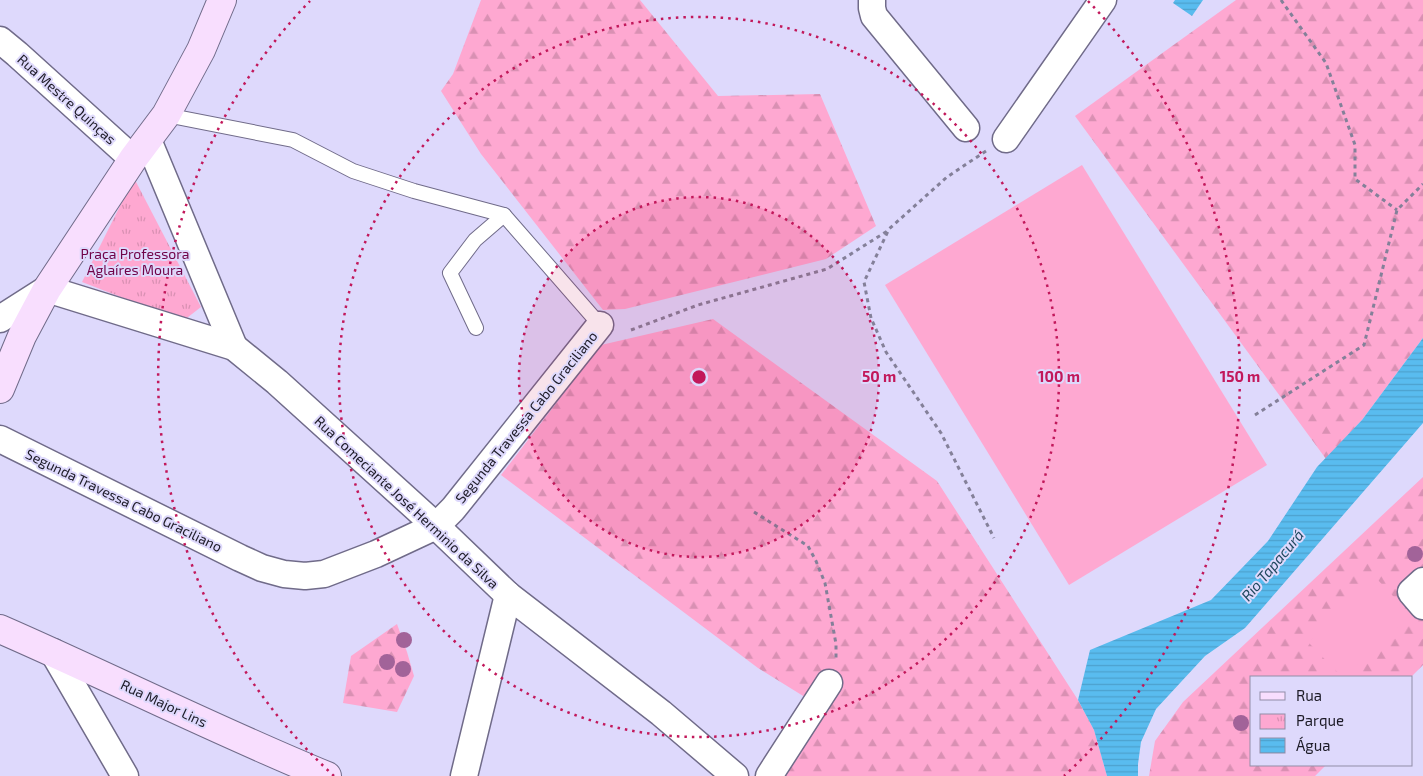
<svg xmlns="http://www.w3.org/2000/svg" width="1423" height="776" viewBox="0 0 1423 776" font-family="'Exo 2',sans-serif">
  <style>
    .forest { fill: url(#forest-firs) }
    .park { fill: url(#park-tufts) }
    .garden { fill: #fea8d1 }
    .water { fill: url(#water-rules) }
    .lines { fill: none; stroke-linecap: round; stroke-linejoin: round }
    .lane-casing { stroke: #706b89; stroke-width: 16 }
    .street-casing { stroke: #706b89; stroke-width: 29 }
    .secondary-casing { stroke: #706b89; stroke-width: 30 }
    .path { stroke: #848099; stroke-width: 3; stroke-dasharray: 4 4; stroke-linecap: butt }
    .lane { stroke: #fff; stroke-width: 14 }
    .street { stroke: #fff; stroke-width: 26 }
    .secondary { stroke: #f8defe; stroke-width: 28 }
    .tree { fill: #a26399 }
    .ring { fill: none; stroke: #c2185b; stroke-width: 2.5; stroke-dasharray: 2.5 5 }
    .labels { text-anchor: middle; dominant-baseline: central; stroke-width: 4; stroke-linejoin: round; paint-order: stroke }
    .street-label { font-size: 14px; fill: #1d1b27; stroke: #ded9fc }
    .park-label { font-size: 14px; fill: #700348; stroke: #ded9fc }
    .water-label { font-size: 15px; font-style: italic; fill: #20495f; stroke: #ded9fc }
    .centre { fill: #c2185b; stroke: #ded9fc; stroke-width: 2.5 }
    .ring-label { font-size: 15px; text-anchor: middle; font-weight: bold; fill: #c2185b; stroke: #ded9fc; stroke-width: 4; stroke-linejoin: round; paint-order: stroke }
  </style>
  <defs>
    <pattern id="forest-firs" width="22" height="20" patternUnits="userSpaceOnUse" patternTransform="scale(1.25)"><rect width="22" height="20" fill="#fea8d1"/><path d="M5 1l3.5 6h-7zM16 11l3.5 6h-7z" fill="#d990b3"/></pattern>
    <pattern id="park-tufts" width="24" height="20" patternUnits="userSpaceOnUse" patternTransform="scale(1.25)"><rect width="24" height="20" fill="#fea8d1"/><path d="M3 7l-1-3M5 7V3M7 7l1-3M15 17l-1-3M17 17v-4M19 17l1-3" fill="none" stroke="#d990b3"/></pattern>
    <pattern id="water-rules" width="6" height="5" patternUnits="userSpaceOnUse" patternTransform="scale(1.25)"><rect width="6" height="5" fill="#59bcef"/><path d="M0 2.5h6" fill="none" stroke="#4da1cd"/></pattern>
  </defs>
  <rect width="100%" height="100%" fill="#ded9fc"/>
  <g class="forest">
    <polygon points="481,0 640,0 718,96 820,94 876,226 826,259 625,309 603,310 481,154 441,91 453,74"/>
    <polygon points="1236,0 1423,0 1423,338 1362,420 1326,459 1075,116"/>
    <polygon points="713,319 937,481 1078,700 1094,730 1107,776 782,776 821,707 758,668 501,475 601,345"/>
    <polygon points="1423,477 1423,665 1411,677 1252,677 1252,765 1326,765 1315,776 1149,776 1155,741 1183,702"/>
    <polygon points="397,624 407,652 414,676 397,712 343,703 351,656"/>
  </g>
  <polygon class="park" points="134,178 201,307 183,321 82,282"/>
  <g class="garden">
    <polygon points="1082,165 1267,465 1069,585 885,285"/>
    <polygon points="1376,578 1411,615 1344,677 1342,677 1308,642"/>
  </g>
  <g class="water">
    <polygon points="1175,0 1203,0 1192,16 1173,3"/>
    <polygon points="1423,338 1423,423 1245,628 1205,656 1156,709 1141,742 1138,764 1138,776 1107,776 1094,730 1078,700 1090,650 1211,600 1268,541 1317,467 1362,420"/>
  </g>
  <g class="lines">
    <defs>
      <g id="lane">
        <polyline points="166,115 293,140 353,171 414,191 504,215 600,325"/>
        <polyline points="476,328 450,273 475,240 504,215"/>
      </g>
      <g id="street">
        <polyline points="872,0 872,8 874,16 966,128"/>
        <polyline points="0,40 17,54 133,159"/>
        <polyline points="1006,139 1103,0"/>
        <polyline points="148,140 234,347"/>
        <polyline points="0,319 47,289 234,347 277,382 436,526 508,595 661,713 735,776"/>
        <polyline points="0,439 240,558 262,568 284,574 305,576 324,574 376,554 436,526 453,509 600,325"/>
        <polyline points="1423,581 1411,592 1423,606"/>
        <polyline points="53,652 125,776"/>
        <polyline points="464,776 508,595"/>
        <polyline points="769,776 829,683"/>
      </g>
      <g id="secondary">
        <polyline points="0,389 22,336 47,289 133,159 166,115 201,50 222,0"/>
        <path d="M 0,629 C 110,677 217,731 327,776"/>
      </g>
    </defs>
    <use href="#lane" class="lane-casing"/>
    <use href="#street" class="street-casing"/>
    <use href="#secondary" class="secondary-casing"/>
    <g class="path">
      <polyline points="1281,0 1326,63 1355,145 1355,179 1397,210"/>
      <polyline points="986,151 947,177 889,229 864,282 871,318 886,352 941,433 994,538"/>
      <polyline points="631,330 698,305 827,269 889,230"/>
      <polyline points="1255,415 1364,345 1397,210 1423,184"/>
      <polyline points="754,512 808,546 816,561 825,583 836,644 836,659"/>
    </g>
    <use href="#lane" class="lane"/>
    <use href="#street" class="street"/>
    <use href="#secondary" class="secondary"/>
  </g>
  <g class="tree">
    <circle cx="1415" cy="554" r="8"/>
    <circle cx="404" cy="640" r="8"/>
    <circle cx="387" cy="662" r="8"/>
    <circle cx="403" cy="669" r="8"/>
    <circle cx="1241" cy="723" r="8"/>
  </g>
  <circle cx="699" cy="377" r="180" fill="#c2185b" fill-opacity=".12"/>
  <g class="ring">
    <circle cx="699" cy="377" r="180"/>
    <circle cx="699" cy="377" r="360"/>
    <path d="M334 776A541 541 0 0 1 310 1M1088 1A541 541 0 0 1 1064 776"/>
  </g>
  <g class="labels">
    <g class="street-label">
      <text transform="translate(67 99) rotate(42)">Rua Mestre Quinças</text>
      <text transform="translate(526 417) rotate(-51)">Segunda Travessa Cabo Graciliano</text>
      <text transform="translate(124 500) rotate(26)">Segunda Travessa Cabo Graciliano</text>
      <text transform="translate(407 502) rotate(43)">Rua Comeciante José Herminio da Silva</text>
      <text transform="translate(164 703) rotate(25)">Rua Major Lins</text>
    </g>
    <g class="park-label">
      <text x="135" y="253">Praça Professora<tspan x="135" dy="16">Aglaíres Moura</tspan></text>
    </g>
    <g class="water-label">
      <text transform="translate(1272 565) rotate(-50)">Rio Tapacurá</text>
    </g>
  </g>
  <circle cx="699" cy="377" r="8" class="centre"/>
  <g class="ring-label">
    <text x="879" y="382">50 m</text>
    <text x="1059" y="382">100 m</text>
    <text x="1240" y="382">150 m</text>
  </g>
  <rect x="1250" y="676" width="162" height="90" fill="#ded9fc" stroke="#918da7"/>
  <rect x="1260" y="692" width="25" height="8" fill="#f8defe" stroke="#918da7"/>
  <text x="1296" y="701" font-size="15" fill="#1d1b27">Rua</text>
  <rect x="1260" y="714" width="25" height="15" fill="url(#park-tufts)" stroke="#918da7"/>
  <text x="1296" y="726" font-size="15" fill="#1d1b27">Parque</text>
  <rect x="1260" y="738" width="25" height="15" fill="url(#water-rules)" stroke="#918da7"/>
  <text x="1296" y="751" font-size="15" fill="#1d1b27">Água</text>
</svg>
